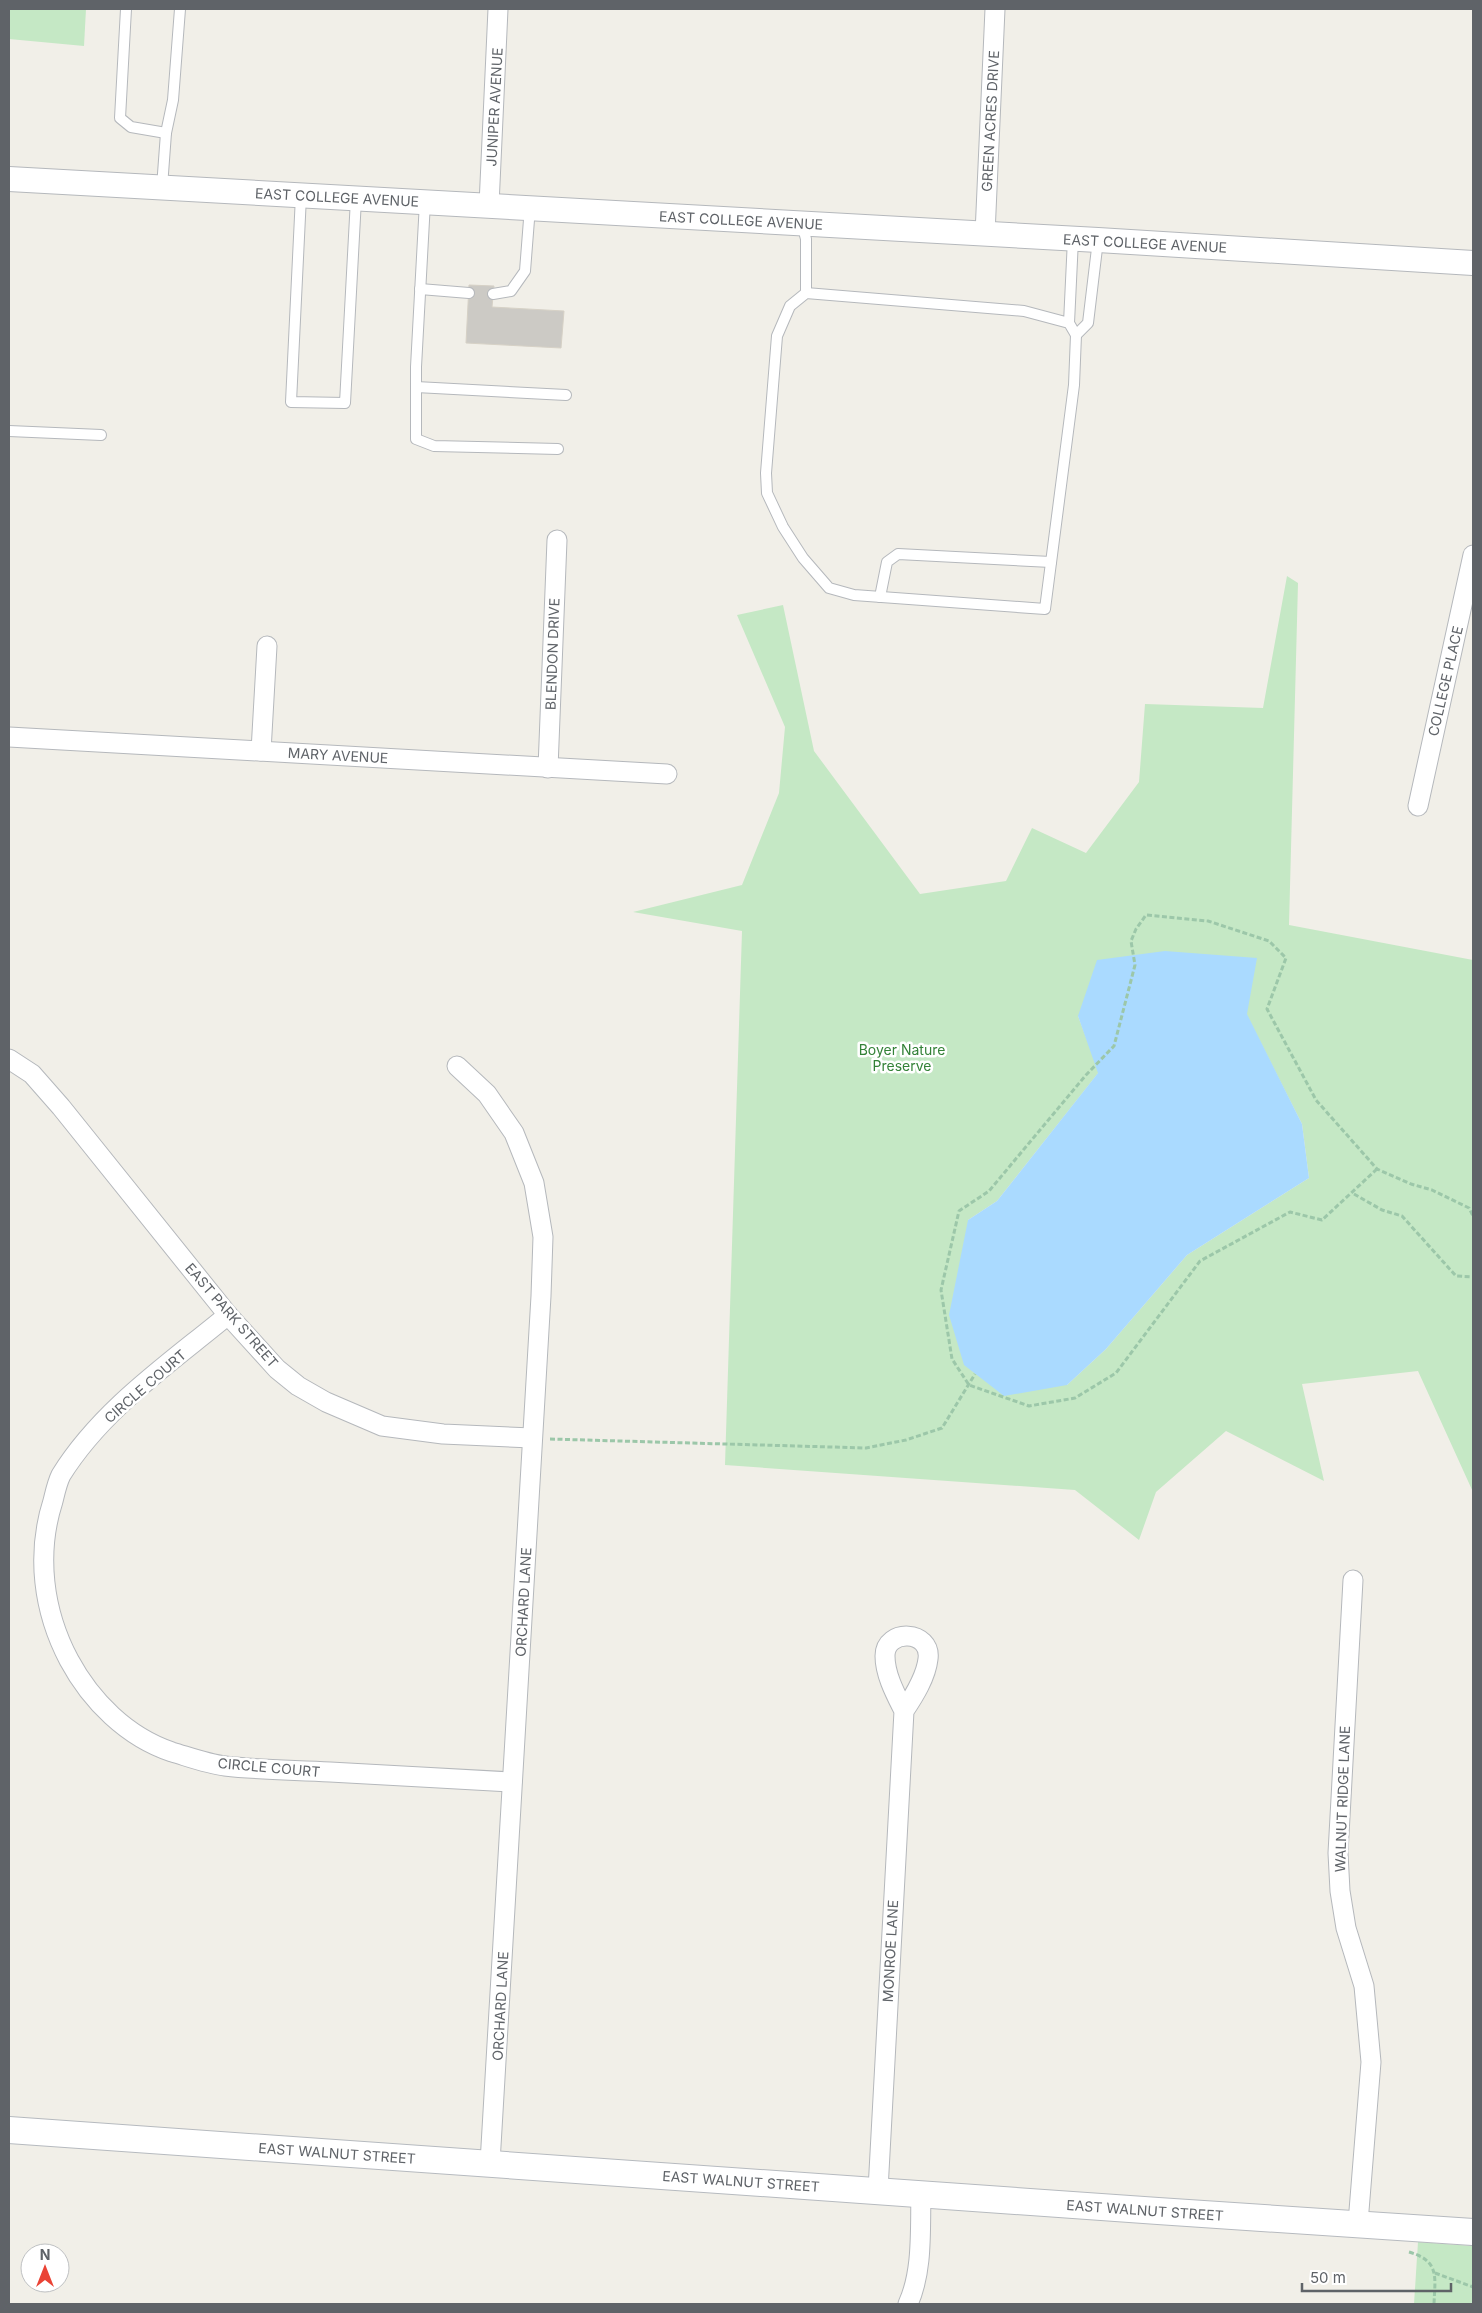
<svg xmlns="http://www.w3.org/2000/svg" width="1482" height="2313" viewBox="0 0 1482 2313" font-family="Inter,sans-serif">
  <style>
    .green { fill: #c5e8c5; fill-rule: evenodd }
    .water { fill: #aadaff }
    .building { fill: #cccac5; stroke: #d6d1c6 }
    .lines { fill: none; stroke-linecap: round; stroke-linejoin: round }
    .service-casing { stroke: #b5b8bc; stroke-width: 12 }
    .minor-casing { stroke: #b5b8bc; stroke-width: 21 }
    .tertiary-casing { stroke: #b5b8bc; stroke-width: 26 }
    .secondary-casing { stroke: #b6babf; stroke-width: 28 }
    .path { stroke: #9cc7a9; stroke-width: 3; stroke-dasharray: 5 2.5; stroke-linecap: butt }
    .service { stroke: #fff; stroke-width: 10 }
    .minor { stroke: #fff; stroke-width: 19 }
    .tertiary { stroke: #fff; stroke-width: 24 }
    .secondary { stroke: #fff; stroke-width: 26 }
    .labels { text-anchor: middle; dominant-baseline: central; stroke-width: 5; stroke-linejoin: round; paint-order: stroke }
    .street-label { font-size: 14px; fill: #5f6368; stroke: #fff }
    .park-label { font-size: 14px; fill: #348238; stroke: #fff }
  </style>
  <rect width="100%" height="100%" fill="#f1efe8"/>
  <g class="green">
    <polygon points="9,9 86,9 84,46 9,39"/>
    <path d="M 1287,576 L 1298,583 L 1289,925 L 1473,960 L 1473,1492 L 1418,1371 L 1302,1384 L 1324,1481 L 1226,1431 L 1156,1492 L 1139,1540 L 1075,1490 L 725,1465 L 742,931 L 633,912 L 742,885 L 779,793 L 785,727 L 737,615 L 783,605 L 814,751 L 920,894 L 1006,881 L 1032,828 L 1086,853 L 1139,782 L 1145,704 L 1263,708 ZM 1246,1014 L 1302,1124 L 1309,1178 L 1187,1255 L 1106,1349 L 1067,1385 L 968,1220 L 997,1201 L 1099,1072 L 1078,1016 Z"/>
    <polygon points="1418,2242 1473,2246 1473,2304 1414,2304"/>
  </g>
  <polygon class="water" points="1165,951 1257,958 1247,1014 1302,1124 1309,1178 1187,1255 1106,1349 1067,1385 1004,1396 964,1365 949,1315 968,1220 997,1201 1098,1073 1078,1016 1097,960"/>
  <polygon class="building" points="469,285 494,286 492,307 564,311 561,348 466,343"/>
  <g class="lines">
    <defs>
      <g id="service">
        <polyline points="126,9 120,118 131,127 166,133"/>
        <polyline points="162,187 166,133 173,100 180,9"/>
        <polyline points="301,196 291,402 345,403 356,199"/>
        <polyline points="425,202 416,367 416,439 434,446 558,449"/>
        <polyline points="802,224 806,239 806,293"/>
        <polyline points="420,289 469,293"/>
        <polyline points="493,294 511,291 525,271 530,207"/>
        <polyline points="1069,323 1024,311 806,293 790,306 777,336 766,473 767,493 783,527 803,558 829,588 854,595 1045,609 1074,385 1076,335 1069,323 1073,239"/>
        <polyline points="1076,335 1088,323 1098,240"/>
        <polyline points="416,387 566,395"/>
        <polyline points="9,431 101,435"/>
        <polyline points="880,597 887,562 898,554 1051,562"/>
      </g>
      <g id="minor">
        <polyline points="489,205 498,9"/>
        <polyline points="985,234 995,9"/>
        <polyline points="9,737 667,774"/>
        <polyline points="261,751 267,646"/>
        <polyline points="548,768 557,540"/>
        <polyline points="1418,806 1473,555"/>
        <polyline points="9,1059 32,1074 61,1107 228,1315 277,1369 298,1386 326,1402 382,1426 443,1434 532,1438"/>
        <polyline points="457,1066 487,1094 514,1133 534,1183 543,1237 541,1296 490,2163"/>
        <path d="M 228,1315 C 170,1363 102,1409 61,1475 C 57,1483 55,1493 53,1501 C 36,1554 43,1611 69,1660 C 91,1701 127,1737 172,1752 C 189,1757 208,1764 225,1766 C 259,1770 295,1770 330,1772 C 391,1775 451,1779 512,1782"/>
        <polyline points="1353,1580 1338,1853 1340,1891 1346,1928 1364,1986 1371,2062 1358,2223"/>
        <path d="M 878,2190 L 904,1711 C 914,1696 926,1677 928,1659 C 932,1630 885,1628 885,1656 C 885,1675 896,1695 904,1711"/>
        <path d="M 908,2304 C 923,2271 920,2230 921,2194"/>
      </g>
      <polyline id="tertiary" points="9,179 1098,240 1473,263"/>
      <polyline id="secondary" points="9,2130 1158,2211 1473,2232"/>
    </defs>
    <use href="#service" class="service-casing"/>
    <use href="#minor" class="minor-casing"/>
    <use href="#tertiary" class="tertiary-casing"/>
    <use href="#secondary" class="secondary-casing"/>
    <g class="path">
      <polyline points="1377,1169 1322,1220 1290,1212 1200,1261 1116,1373 1075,1398 1029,1406 969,1385 952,1359 941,1290 959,1211 989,1191 1086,1075 1114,1046 1135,965 1131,941 1136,929 1146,915 1208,921 1269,941 1286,958 1267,1009 1316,1100 1377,1169 1411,1184 1432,1190 1469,1208 1473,1216"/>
      <polyline points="1354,1194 1382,1210 1402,1216 1456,1276 1473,1277"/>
      <polyline points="550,1439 866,1448 906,1440 942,1428 975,1374"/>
      <path d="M 1409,2252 C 1440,2261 1435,2277 1434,2304"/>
      <polyline points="1435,2273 1473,2287"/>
    </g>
    <use href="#service" class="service"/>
    <use href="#minor" class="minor"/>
    <use href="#tertiary" class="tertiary"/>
    <use href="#secondary" class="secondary"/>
  </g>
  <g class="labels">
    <g class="street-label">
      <text transform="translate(494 107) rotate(-87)">JUNIPER AVENUE</text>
      <text transform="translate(990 121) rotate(-87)">GREEN ACRES DRIVE</text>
      <text transform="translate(337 197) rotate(3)">EAST COLLEGE AVENUE</text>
      <text transform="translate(741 220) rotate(3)">EAST COLLEGE AVENUE</text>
      <text transform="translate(1145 243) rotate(3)">EAST COLLEGE AVENUE</text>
      <text transform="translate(552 654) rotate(-88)">BLENDON DRIVE</text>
      <text transform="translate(1445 681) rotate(-77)">COLLEGE PLACE</text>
      <text transform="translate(338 755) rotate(3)">MARY AVENUE</text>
      <text transform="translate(232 1315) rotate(49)">EAST PARK STREET</text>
      <text transform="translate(145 1386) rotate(-41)">CIRCLE COURT</text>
      <text transform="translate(523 1602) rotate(-87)">ORCHARD LANE</text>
      <text transform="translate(269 1767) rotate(5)">CIRCLE COURT</text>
      <text transform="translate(1342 1799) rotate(-88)">WALNUT RIDGE LANE</text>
      <text transform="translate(890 1951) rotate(-87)">MONROE LANE</text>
      <text transform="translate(500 2006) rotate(-87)">ORCHARD LANE</text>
      <text transform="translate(337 2153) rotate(4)">EAST WALNUT STREET</text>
      <text transform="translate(741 2181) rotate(4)">EAST WALNUT STREET</text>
      <text transform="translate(1145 2210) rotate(4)">EAST WALNUT STREET</text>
    </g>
    <g class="park-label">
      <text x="902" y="1049">Boyer Nature<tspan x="902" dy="16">Preserve</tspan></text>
    </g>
  </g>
  <rect width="1482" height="2313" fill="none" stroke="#5f6368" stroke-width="20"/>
  <g transform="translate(45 2268)"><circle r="24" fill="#ffffff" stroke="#bfc1c3"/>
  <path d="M0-4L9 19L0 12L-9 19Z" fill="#ea4335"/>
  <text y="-8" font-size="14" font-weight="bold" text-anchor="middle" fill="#5f6368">N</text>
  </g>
  <path d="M1302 2283v8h149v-8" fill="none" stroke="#5f6368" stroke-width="2.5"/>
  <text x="1310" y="2283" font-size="15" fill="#5f6368" stroke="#ffffff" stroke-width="4" paint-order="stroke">50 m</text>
</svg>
